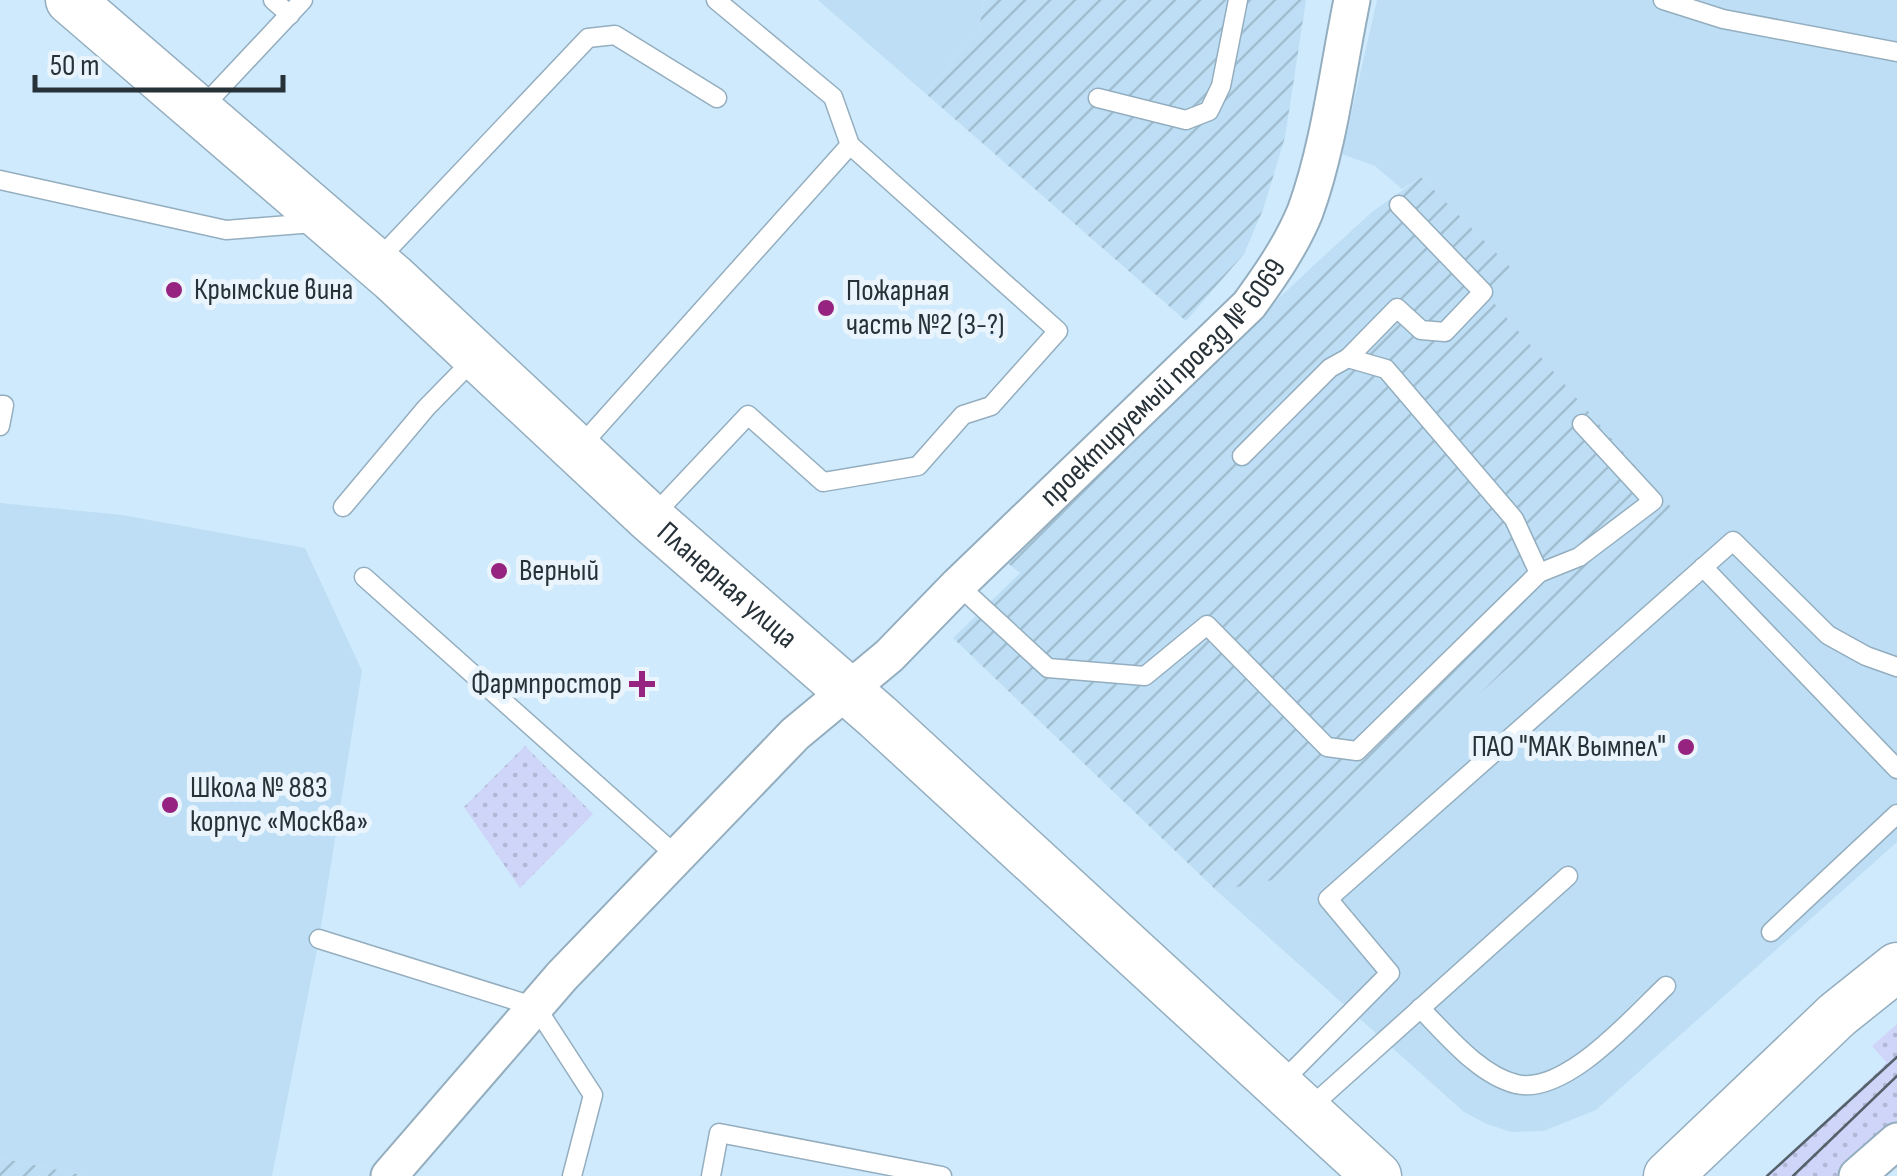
<svg xmlns="http://www.w3.org/2000/svg" width="1897" height="1176" viewBox="0 0 1897 1176" font-family="'Sofia Sans Condensed',sans-serif">
  <style>
    .built { fill: #bddef4 }
    .industrial { fill: url(#industrial-furrows) }
    .grass { fill: url(#grass-dots) }
    .lines { fill: none; stroke-linecap: round; stroke-linejoin: round }
    .service-casing { stroke: #94aebf; stroke-width: 21 }
    .minor-casing { stroke: #94aebf; stroke-width: 39 }
    .secondary-casing { stroke: #94aebf; stroke-width: 51 }
    .service { stroke: #fff; stroke-width: 18 }
    .minor { stroke: #fff; stroke-width: 35 }
    .secondary { stroke: #fff; stroke-width: 48 }
    .tram { stroke: #53616b; stroke-width: 2.5 }
    .poi-dot { fill: #962380; stroke: #eaf4fc; stroke-width: 4 }
    .labels { text-anchor: middle; dominant-baseline: central; stroke-width: 10; stroke-linejoin: round; paint-order: stroke }
    .poi-label { font-size: 30px; fill: #273138; stroke: #eaf4fc; text-anchor: start }
    .street-label { font-size: 30px; fill: #273138; stroke: #eaf4fc }
  </style>
  <defs>
    <pattern id="industrial-furrows" width="10" height="10" patternUnits="userSpaceOnUse" patternTransform="scale(2.5)"><rect width="10" height="10" fill="#bddef4"/><path d="M-1 1l2-2M0 10L10 0M9 11l2-2" fill="none" stroke="#a2bfd2"/></pattern>
    <pattern id="grass-dots" width="8" height="8" patternUnits="userSpaceOnUse" patternTransform="scale(2.5)"><rect width="8" height="8" fill="#cfd5f8"/><path d="M2 2h.1M6 6h.1" fill="none" stroke="#b2b7d5" stroke-width="1.8" stroke-linecap="round"/></pattern>
  </defs>
  <rect width="100%" height="100%" fill="#cfeafc"/>
  <g class="built">
    <polygon points="818,0 984,0 979,30 925,93"/>
    <polygon points="1377,0 1897,0 1897,842 1596,1110 1543,1131 1511,1132 1487,1124 1464,1112 1217,891 1272,879 1677,515 1491,301 1515,273 1421,177 1402,189 1375,166 1342,154"/>
    <polygon points="0,503 122,515 305,548 362,671 319,939 272,1176 87,1176 0,1158"/>
  </g>
  <g class="industrial">
    <polygon points="984,0 1306,0 1285,137 1264,207 1244,254 1186,321 925,93 979,30"/>
    <polygon points="1421,177 1516,273 1492,301 1678,515 1272,880 1217,891 953,638 1020,573 1004,560 1314,265 1372,212"/>
    <polygon points="0,1158 87,1176 0,1176"/>
  </g>
  <g class="grass">
    <polygon points="525,746 593,814 520,888 464,807"/>
    <polygon points="1897,1024 1897,1121 1839,1176 1766,1176 1887,1063 1872,1046"/>
  </g>
  <g class="lines">
    <defs>
      <g id="service">
        <polyline points="273,0 290,15"/>
        <polyline points="716,0 833,97 850,145"/>
        <polyline points="1663,0 1723,19 1897,52"/>
        <polyline points="1098,98 1186,120 1209,111 1221,86 1238,0"/>
        <polyline points="199,111 303,0"/>
        <polyline points="0,180 226,230 314,223"/>
        <polyline points="376,262 588,38 615,35 717,98"/>
        <polyline points="1348,358 1397,308 1421,330 1445,332 1483,292 1399,205"/>
        <polyline points="0,405 4,405 0,426"/>
        <polyline points="578,449 850,145 1058,331 991,406 963,415 918,466 823,482 748,415 651,518"/>
        <polyline points="343,507 426,408 476,357"/>
        <polyline points="1703,567 1897,769"/>
        <polyline points="1539,573 1579,557 1653,501 1582,424"/>
        <polyline points="364,577 679,858"/>
        <polyline points="958,585 1048,668 1145,676 1207,625 1327,747 1357,751 1539,573 1514,519 1386,369 1348,358 1330,368 1242,456"/>
        <polyline points="1771,932 1897,814"/>
        <polyline points="319,939 536,1007 593,1095 572,1176"/>
        <path d="M 1420,1008 C 1447,1035 1479,1075 1516,1084 C 1565,1096 1633,1017 1666,986"/>
        <polyline points="1280,1084 1390,973 1328,899 1733,541 1828,635 1866,656 1897,667"/>
        <polyline points="1306,1111 1568,876"/>
        <polyline points="711,1176 719,1133 942,1176"/>
      </g>
      <g id="minor">
        <path id="s1" d="M 389,1176 L 562,976 L 795,734 L 889,656 L 958,585 L 1249,305 C 1270,276 1291,246 1305,212 C 1329,147 1338,68 1352,0"/>
        <polyline points="1857,1176 1897,1141"/>
      </g>
      <g id="secondary">
        <path id="s2" d="M 70,0 L 393,278 L 651,519 L 878,717 L 1377,1176"/>
        <polyline points="1668,1176 1837,1015 1897,967"/>
      </g>
    </defs>
    <use href="#service" class="service-casing"/>
    <use href="#minor" class="minor-casing"/>
    <use href="#secondary" class="secondary-casing"/>
    <use href="#service" class="service"/>
    <use href="#minor" class="minor"/>
    <use href="#secondary" class="secondary"/>
    <g class="tram">
      <polyline points="1767,1176 1897,1057"/>
      <polyline points="1793,1176 1897,1076"/>
    </g>
  </g>
  <g class="poi-dot">
    <circle cx="174" cy="290" r="10"/>
    <circle cx="826" cy="308" r="10"/>
    <circle cx="499" cy="571" r="10"/>
    <path d="M637 669h10v10h10v10h-10v10h-10v-10h-10v-10h10z"/>
    <circle cx="1686" cy="747" r="10"/>
    <circle cx="170" cy="805" r="10"/>
  </g>
  <g class="labels">
    <g class="poi-label">
      <text x="194" y="290">Крымские вина</text>
      <text x="846" y="291">Пожарная<tspan x="846" dy="34">часть №2 (3-?)</tspan></text>
      <text x="519" y="571">Верный</text>
      <text x="622" y="684" text-anchor="end">Фармпростор</text>
      <text x="1666" y="747" text-anchor="end">ПАО "МАК Вымпел"</text>
      <text x="190" y="788">Школа № 883<tspan x="190" dy="34">корпус «Москва»</tspan></text>
    </g>
    <g class="street-label">
      <text stroke="none"><textPath href="#s1" startOffset="1110">проектируемый проезд № 6069</textPath></text>
      <text stroke="none"><textPath href="#s2" startOffset="880">Планерная улица</textPath></text>
    </g>
  </g>
  <path d="M35 75v15h248v-15" fill="none" stroke="#273138" stroke-width="5"/>
  <text x="50" y="75" font-size="30" fill="#273138" stroke="#eaf4fc" stroke-width="8" paint-order="stroke">50 m</text>
</svg>
